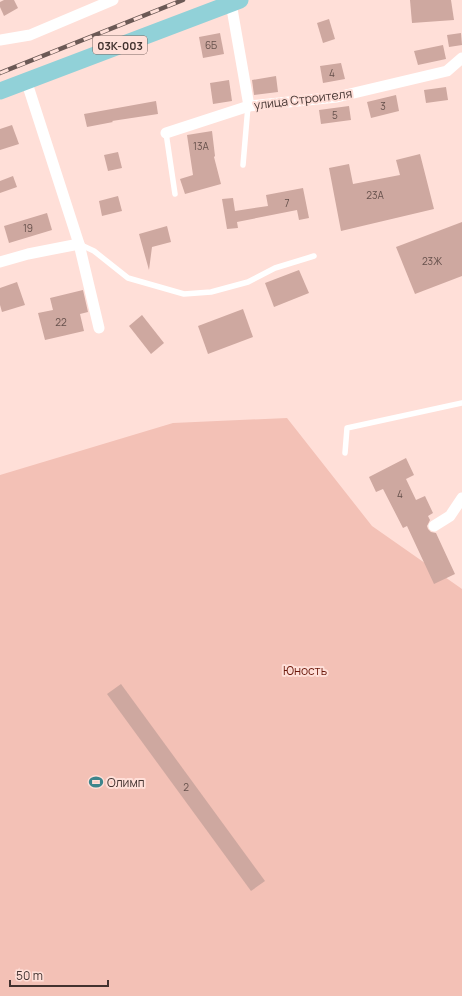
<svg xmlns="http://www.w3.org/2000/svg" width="462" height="996" viewBox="0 0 462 996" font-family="Manrope,sans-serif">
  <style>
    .green { fill: #f3c1b6 }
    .building { fill: #cea8a0 }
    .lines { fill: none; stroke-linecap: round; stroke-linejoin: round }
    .lane { stroke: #fff; stroke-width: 5.5 }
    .street { stroke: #fff; stroke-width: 11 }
    .primary { stroke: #91d1d8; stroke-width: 17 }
    .rail-casing { stroke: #6c5955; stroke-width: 4.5 }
    .rail { stroke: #ffdfd8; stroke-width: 3; stroke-dasharray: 9; stroke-linecap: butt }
    .labels { text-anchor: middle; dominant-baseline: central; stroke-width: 4; stroke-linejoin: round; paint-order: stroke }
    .number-label { font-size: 10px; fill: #65504b }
    .shield { fill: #ffdfd8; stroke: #7b6662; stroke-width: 1 }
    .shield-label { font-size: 11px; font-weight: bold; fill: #42322f }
    .street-label { font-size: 12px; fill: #42322f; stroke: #ffdfd8 }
    .park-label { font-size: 12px; fill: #6c190c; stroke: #ffdfd8 }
    .poi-label { font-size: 12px; fill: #42322f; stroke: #ffdfd8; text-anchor: start }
  </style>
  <rect width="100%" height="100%" fill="#ffdfd8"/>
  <polygon class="green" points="287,418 372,526 462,589 462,996 0,996 0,475 173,423"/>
  <g class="building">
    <polygon points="4,0 14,0 18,8 4,16 0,7 0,2"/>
    <polygon points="410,0 451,0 454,20 412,23"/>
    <polygon points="329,19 335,39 323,43 317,23"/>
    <polygon points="220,33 224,54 203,58 199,37"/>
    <polygon points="461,33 462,45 449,47 447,35"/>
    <polygon points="443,45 446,59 418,65 414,51"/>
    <polygon points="341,63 345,79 323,83 320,66"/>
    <polygon points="276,76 278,92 254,95 252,80"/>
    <polygon points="229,80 232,101 213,104 210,83"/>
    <polygon points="446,87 448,100 426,103 424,90"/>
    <polygon points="396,95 399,111 371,118 367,102"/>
    <polygon points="156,101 158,114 112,121 113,122 87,127 84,114"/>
    <polygon points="349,106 351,120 321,124 319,110"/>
    <polygon points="12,125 19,144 0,150 0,129"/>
    <polygon points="212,131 215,156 214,157 221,184 185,194 180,179 193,175 187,135"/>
    <polygon points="118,152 122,168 108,171 104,155"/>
    <polygon points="420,154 434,209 341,231 329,168 349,164 353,184 400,175 396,160"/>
    <polygon points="13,176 17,187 0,193 0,181"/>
    <polygon points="303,188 309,218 299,220 297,210 237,222 238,228 227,229 222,199 233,198 235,211 268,206 266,195"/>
    <polygon points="118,196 122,211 102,216 99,201"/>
    <polygon points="47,213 52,230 9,243 4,226"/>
    <polygon points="462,222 462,276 415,294 396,247"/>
    <polygon points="167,226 171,242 152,247 149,270 139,234"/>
    <polygon points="299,270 309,293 274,307 265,283"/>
    <polygon points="17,282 25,305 2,312 0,305 0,288"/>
    <polygon points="83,290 88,312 80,314 84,331 45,340 38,313 53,310 50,298"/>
    <polygon points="243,309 253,337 208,354 198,326"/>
    <polygon points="142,315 164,343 151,354 129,326"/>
    <polygon points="406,458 414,475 406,479 416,500 425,496 433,513 428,516 430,520 427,526 428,529 431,532 436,533 455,574 434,584 407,526 403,528 383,489 376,492 369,477"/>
    <polygon points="121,684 265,881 251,891 107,694"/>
  </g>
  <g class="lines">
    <g class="lane">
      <polyline points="166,133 175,194"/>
      <polyline points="243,165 248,106"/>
      <polyline points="79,244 94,251 128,278 184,294 211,292 248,282 275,268 314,256"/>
      <polyline points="345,453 347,428 462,403"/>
    </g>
    <g class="street">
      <polyline points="231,3 249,106"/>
      <polyline points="0,40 30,35 113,0"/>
      <polyline points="26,80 79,244 99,328"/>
      <polyline points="166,133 249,106 337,97 447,71 462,58"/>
      <polyline points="0,262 28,254 79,244"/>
      <polyline points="434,526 450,516 462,498"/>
    </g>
    <polyline class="primary" points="0,91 240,0"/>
    <defs>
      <polyline id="rail" points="0,73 183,0"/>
    </defs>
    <use href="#rail" class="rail-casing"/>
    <use href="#rail" class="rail"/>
  </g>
  <defs>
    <symbol id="stadium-bare" viewBox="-9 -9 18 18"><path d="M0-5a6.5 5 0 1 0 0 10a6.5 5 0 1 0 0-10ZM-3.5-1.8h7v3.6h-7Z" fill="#3d858c" stroke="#ffdfd8" stroke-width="2.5" paint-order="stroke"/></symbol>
  </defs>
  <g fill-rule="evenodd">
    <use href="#stadium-bare" x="86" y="772" width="20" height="20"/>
  </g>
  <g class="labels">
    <g class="number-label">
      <text x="211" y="45">6Б</text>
      <text x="332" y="73">4</text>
      <text x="383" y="106">3</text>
      <text x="335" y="115">5</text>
      <text x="201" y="146">13А</text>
      <text x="375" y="195">23А</text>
      <text x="287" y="203">7</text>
      <text x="28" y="228">19</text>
      <text x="432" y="261">23Ж</text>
      <text x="61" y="322">22</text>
      <text x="400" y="494">4</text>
      <text x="186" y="787">2</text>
    </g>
    <rect class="shield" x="93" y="36" width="54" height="18" rx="3"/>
    <g class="shield-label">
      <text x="120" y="45">03К-003</text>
    </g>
    <g class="street-label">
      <text transform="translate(303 99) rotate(-7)">улица Строителя</text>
    </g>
    <g class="park-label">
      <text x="305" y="670">Юность</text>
    </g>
    <g class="poi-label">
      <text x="107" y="782">Олимп</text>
    </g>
  </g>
  <path d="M10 980v6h98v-6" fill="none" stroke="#42322f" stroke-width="2"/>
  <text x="16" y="980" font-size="12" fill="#42322f" stroke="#ffdfd8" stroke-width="3" paint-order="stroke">50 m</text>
</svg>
